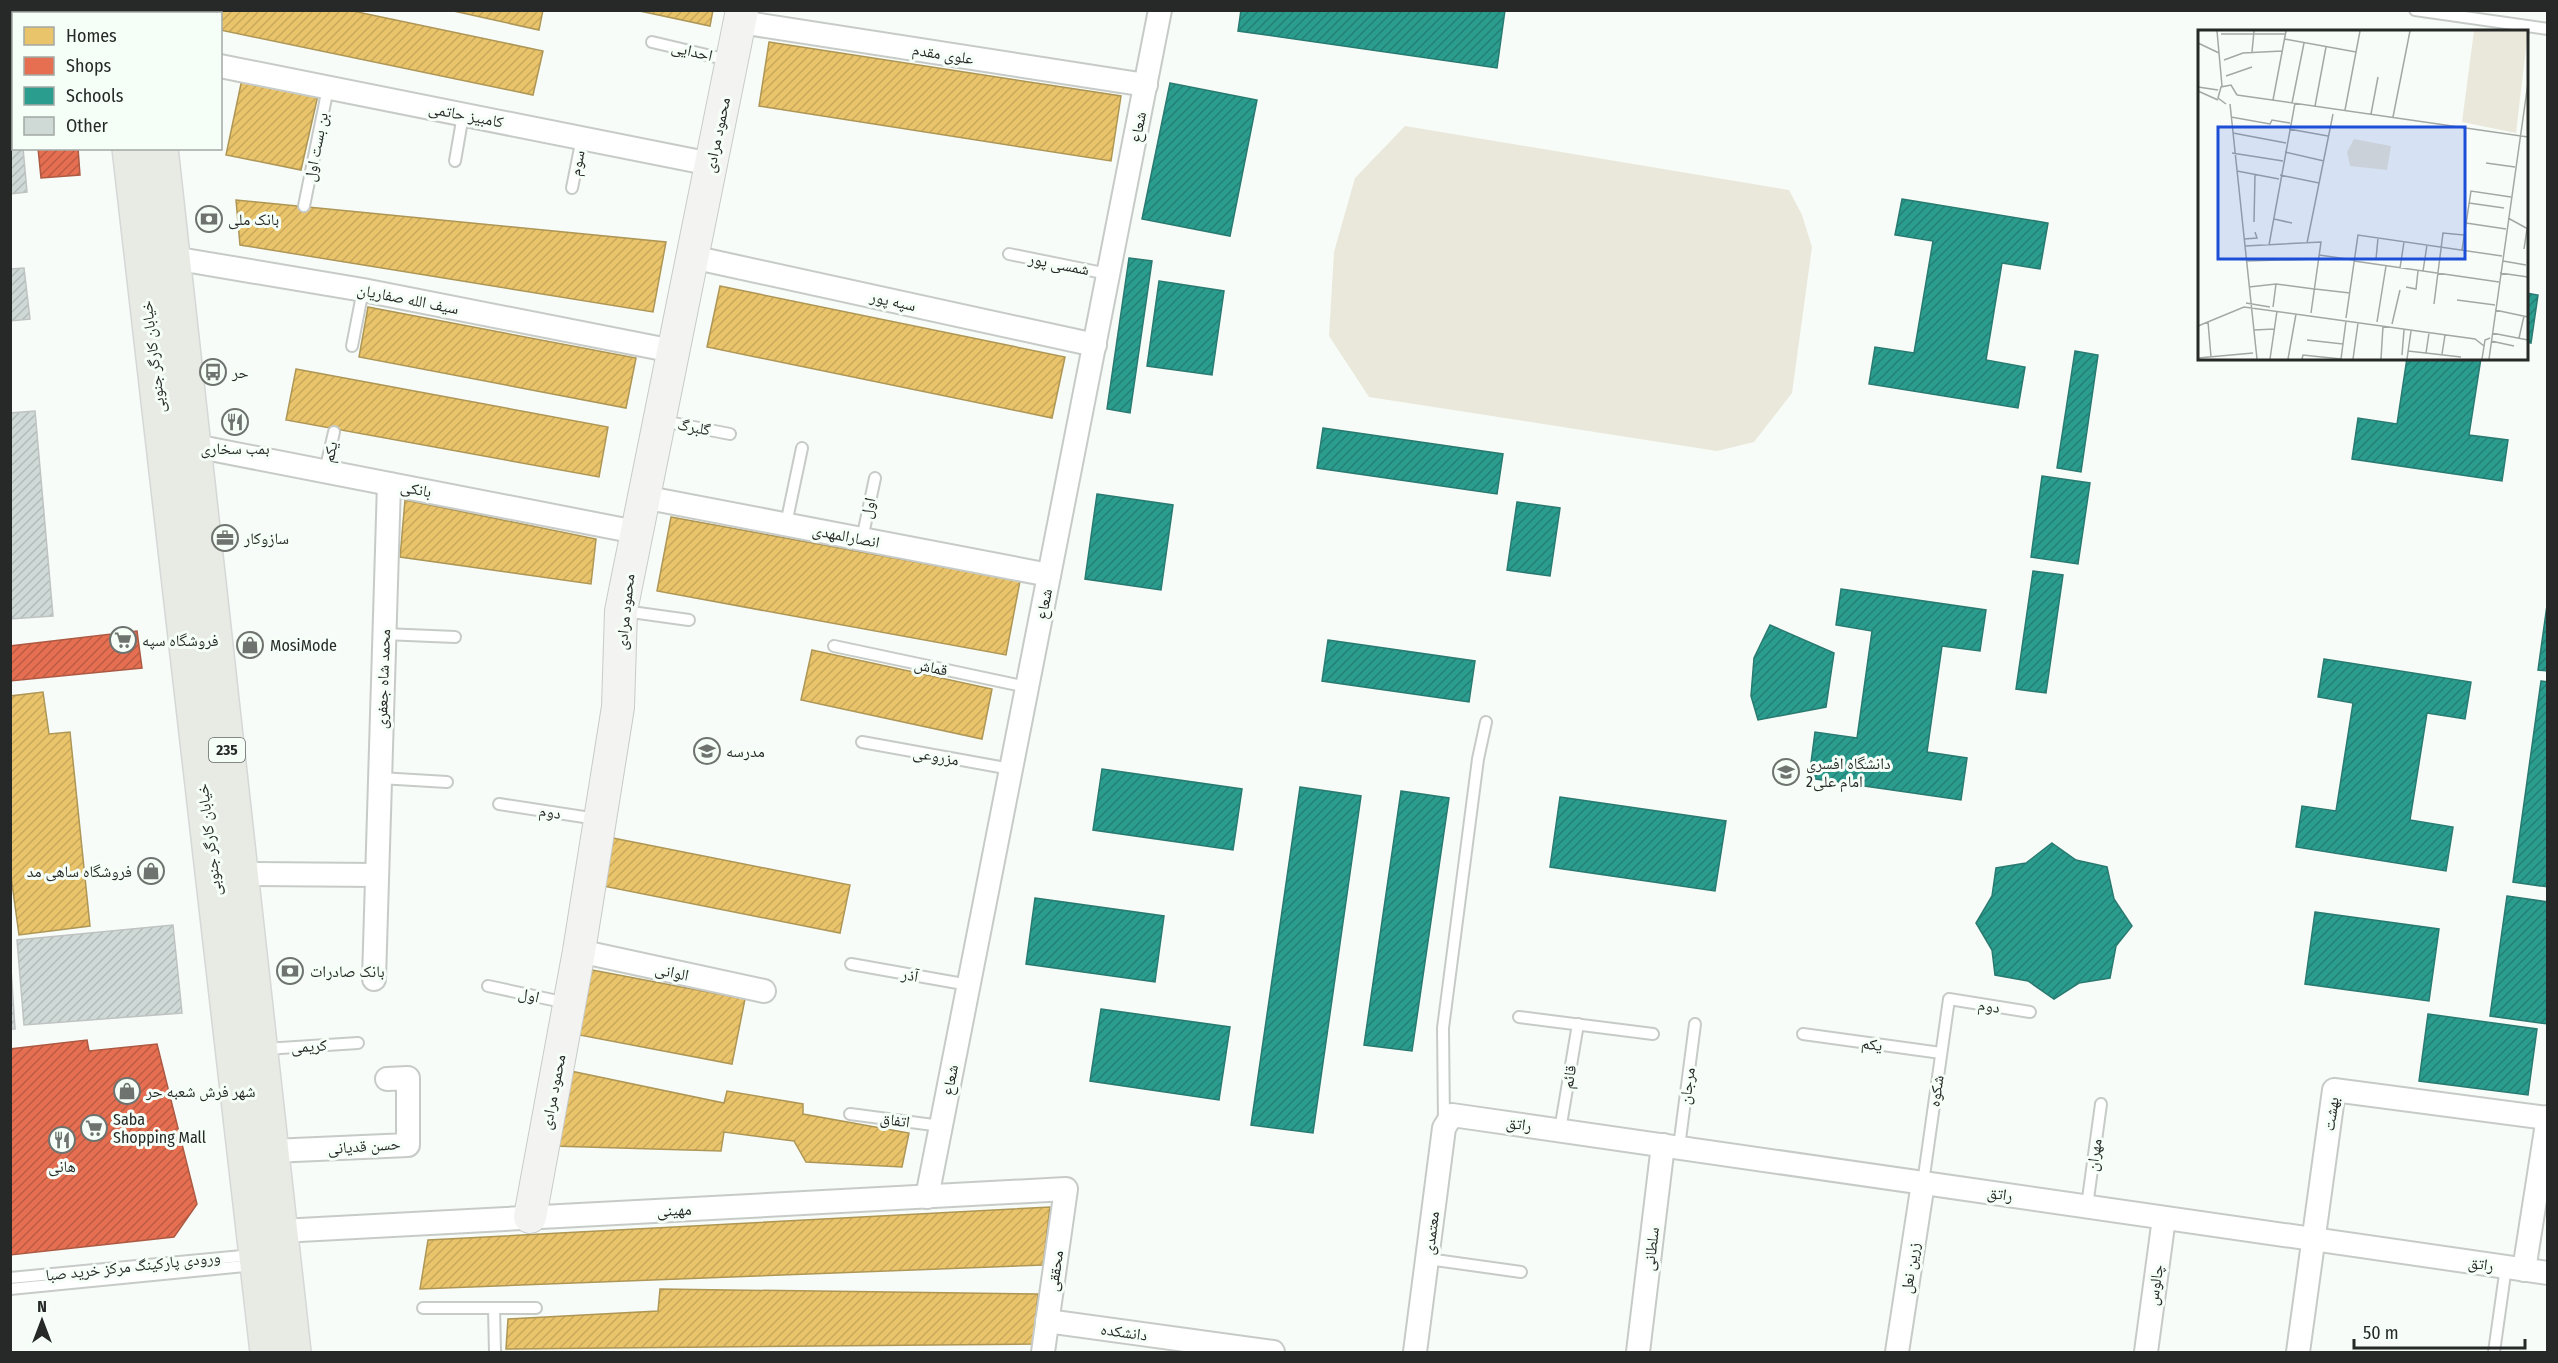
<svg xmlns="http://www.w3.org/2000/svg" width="2558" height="1363" viewBox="0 0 2558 1363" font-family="'Fira Sans Condensed','Noto Naskh Arabic',sans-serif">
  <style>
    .pitch { fill: #eae8da }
    .homes { fill: url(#homes-hatch); stroke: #ae9656; stroke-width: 1.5 }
    .shops { fill: url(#shops-hatch); stroke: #ad5a44; stroke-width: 1.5 }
    .schools { fill: url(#schools-hatch); stroke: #297a70; stroke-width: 1.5 }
    .building { fill: url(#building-hatch); stroke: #bfc3c2; stroke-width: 1.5 }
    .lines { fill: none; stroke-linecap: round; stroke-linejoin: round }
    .lane-casing { stroke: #c7cbc8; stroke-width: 14 }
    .street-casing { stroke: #c7cbc8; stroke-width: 26 }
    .secondary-casing { stroke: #c7cbc8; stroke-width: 34 }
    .primary-casing { stroke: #d5d8d6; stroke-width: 36 }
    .lane { stroke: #fefffe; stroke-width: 10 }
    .street { stroke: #fefffe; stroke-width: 22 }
    .secondary { stroke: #f3f4f1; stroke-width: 32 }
    .primary { stroke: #e8eae4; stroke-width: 33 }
    .labels { text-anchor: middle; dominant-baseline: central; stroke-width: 6; stroke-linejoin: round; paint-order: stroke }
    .shield { fill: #f5fef7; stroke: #646965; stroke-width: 1.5 }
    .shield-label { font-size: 15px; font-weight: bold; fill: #262927 }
    .street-label { font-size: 16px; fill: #262927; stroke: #f5fef7 }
    .poi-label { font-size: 16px; fill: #262927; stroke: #f5fef7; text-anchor: start }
    .inset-road { fill: none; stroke: #a3a8a4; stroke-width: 1.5 }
    .view { fill: #1d4ed8; fill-opacity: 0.15; stroke: #1d4ed8; stroke-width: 3 }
    .inset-edge { fill: none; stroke: #262927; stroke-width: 3 }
  </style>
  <defs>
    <pattern id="homes-hatch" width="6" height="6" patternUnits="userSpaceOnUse" patternTransform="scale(1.5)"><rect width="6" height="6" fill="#e9c46a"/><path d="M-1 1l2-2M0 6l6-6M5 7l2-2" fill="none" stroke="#c8a85c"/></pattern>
    <pattern id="shops-hatch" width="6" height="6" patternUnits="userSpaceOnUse" patternTransform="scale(1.5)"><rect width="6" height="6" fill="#e76f51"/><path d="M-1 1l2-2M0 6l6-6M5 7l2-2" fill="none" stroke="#bb5b43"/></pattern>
    <pattern id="schools-hatch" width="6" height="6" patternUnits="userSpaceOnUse" patternTransform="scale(1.5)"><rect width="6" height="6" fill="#2a9d8f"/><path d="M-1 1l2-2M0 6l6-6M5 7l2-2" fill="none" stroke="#248075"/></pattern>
    <pattern id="building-hatch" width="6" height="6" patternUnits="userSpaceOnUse" patternTransform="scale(1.5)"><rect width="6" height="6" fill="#cfdad7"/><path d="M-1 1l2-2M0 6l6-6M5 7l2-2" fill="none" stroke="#b2bbb9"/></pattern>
  </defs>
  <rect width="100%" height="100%" fill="#f7fcf8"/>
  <polygon class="pitch" points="1405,126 1789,190 1802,215 1812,247 1792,393 1754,442 1717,451 1369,397 1329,336 1334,252 1355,178"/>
  <g class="homes">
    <polygon points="209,10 348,10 543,51 533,95 220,30 220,14 208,14"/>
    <polygon points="449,10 543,10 539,30"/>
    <polygon points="635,10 713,10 710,26"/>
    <polygon points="769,42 1121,96 1111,161 759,106"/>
    <polygon points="242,79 318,95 301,170 226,155"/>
    <polygon points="236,200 666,242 653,312 240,245"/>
    <polygon points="720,286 1065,357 1052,418 707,347"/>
    <polygon points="368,307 636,358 626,408 359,357"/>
    <polygon points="296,369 608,427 599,477 286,420"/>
    <polygon points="405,500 596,539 591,584 400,557"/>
    <polygon points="671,517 1020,581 1006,655 657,591"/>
    <polygon points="812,650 992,689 982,739 801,700"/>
    <polygon points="43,692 49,734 70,732 90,926 19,935 10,869 10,696"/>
    <polygon points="613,838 850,885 840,933 603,886"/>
    <polygon points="587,969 745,999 732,1064 574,1034"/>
    <polygon points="566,1070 724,1103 727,1091 803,1104 803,1114 909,1133 902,1167 806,1162 794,1141 724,1132 721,1151 552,1146"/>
    <polygon points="1050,1207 1043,1265 420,1289 428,1240"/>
    <polygon points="660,1289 1038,1294 1033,1344 506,1349 508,1319 658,1311"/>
  </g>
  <g class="shops">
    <polygon points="38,148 78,148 80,175 41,178"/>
    <polygon points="137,631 142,668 10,681 10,646"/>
    <polygon points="87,1040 89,1051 157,1044 197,1204 174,1237 10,1255 10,1049"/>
  </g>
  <g class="schools">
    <polygon points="1241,10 1505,10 1497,68 1238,31"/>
    <polygon points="1170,83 1257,100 1230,236 1142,219"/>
    <polygon points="1902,199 2048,223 2040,269 2002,263 1986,360 2025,367 2018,408 1869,384 1875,347 1914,353 1933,241 1895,235"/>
    <polygon points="1129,258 1152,261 1130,413 1107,409"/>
    <polygon points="1159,281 1224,291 1212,375 1147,366"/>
    <polygon points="2526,293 2538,295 2531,343 2526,342"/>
    <polygon points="2075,351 2098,355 2081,472 2057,468"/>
    <polygon points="2407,358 2481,358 2469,435 2508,440 2502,481 2352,459 2358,418 2397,424"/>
    <polygon points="1323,428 1503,454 1497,494 1317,468"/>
    <polygon points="2042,476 2090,483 2078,564 2031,557"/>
    <polygon points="1097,494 1173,505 1161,590 1085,579"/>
    <polygon points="1517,502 1560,508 1550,576 1507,570"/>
    <polygon points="2033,571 2063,575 2046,693 2016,689"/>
    <polygon points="1841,589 1986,610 1980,651 1942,646 1927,752 1967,758 1961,800 1809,778 1815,732 1857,738 1872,631 1836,625"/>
    <polygon points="2548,598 2548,671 2538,670"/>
    <polygon points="1770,625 1834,653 1826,707 1758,720 1751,696 1754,658"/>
    <polygon points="1328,640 1475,661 1469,702 1322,681"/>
    <polygon points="2324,659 2471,682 2465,719 2427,713 2410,820 2453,827 2446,871 2296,847 2302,806 2336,811 2353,703 2318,697"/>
    <polygon points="2541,681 2548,682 2548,887 2513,882"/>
    <polygon points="1102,769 1242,789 1233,850 1093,830"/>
    <polygon points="1300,787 1361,796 1313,1133 1251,1125"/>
    <polygon points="1401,791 1449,798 1412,1051 1364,1045"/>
    <polygon points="1560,797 1726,821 1715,891 1550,867"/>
    <polygon points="2052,843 2076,860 2107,867 2114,899 2132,926 2116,946 2110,978 2079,983 2054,999 2028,981 1995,975 1992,950 1976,923 1992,896 1996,868 2026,863"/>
    <polygon points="2507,896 2548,902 2548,1024 2490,1016"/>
    <polygon points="1035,898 1164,916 1155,982 1026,964"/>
    <polygon points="2315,912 2439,929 2429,1001 2305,984"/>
    <polygon points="1101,1009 1230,1027 1219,1100 1090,1081"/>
    <polygon points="2428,1014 2537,1029 2528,1095 2419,1081"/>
  </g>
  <g class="building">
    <polygon points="14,143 14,148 23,148 27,192 10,194 10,144"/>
    <polygon points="24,268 30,319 10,321 10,269"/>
    <polygon points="35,411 53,616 10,619 10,413"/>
    <polygon points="173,925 182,1013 24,1025 17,940"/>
    <polygon points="10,953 15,1029 10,1029"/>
  </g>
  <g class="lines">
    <defs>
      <g id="lane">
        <polyline points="2415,10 2548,29"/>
        <polyline points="652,42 728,60"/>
        <polyline points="455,161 463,115"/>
        <polyline points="572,188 582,138"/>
        <polyline points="304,206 328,88"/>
        <polyline points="1009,254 1108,274"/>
        <polyline points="352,346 363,290"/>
        <polyline points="663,421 730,434"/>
        <polyline points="325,471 334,432"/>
        <polyline points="786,524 802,448"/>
        <polyline points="862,539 875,478"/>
        <polyline points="624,611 689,620"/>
        <polyline points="384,634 455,637"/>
        <polyline points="834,646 1027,687"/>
        <polyline points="862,742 1011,769"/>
        <polyline points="380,778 447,782"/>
        <polyline points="499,804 597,819"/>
        <polyline points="851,964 969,985"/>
        <polyline points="488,986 567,1003"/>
        <polyline points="1519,1017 1653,1034"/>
        <polyline points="1803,1034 1941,1053"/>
        <polyline points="265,1049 358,1043"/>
        <polyline points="850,1114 941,1126"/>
        <polyline points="1444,1122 1443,1028 1478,759 1486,722"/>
        <polyline points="1560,1130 1578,1024"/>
        <polyline points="1679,1147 1695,1024"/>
        <polyline points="1923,1183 1949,999 2030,1012"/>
        <polyline points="2087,1206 2101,1104"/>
        <polyline points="1428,1259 1521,1272"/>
        <polyline points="10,1278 253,1255"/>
        <polyline points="10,1289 255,1265"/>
        <polyline points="423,1308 536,1308"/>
        <polyline points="494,1308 495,1352"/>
        <polyline points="2494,1352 2506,1267"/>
      </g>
      <g id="street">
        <polyline points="740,22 1146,85"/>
        <polyline points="220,66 711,164"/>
        <polyline points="692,257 1095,345"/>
        <polyline points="161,259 173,258 363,290 673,351"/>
        <polyline points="195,446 636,532"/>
        <polyline points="643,497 1049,575"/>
        <polyline points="241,874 377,875"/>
        <polyline points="579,951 764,991"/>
        <polyline points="374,979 389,484"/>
        <polyline points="272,1151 408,1145 408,1078 387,1079"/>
        <polyline points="927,1197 1160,10"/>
        <polyline points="281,1231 1066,1189 1043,1352"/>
        <polyline points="2524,1270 2548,1117"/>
        <polyline points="1047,1321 1273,1352"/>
        <polyline points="1415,1352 1444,1128 1452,1115 2548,1273"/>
        <polyline points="1638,1352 1663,1145"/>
        <polyline points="1897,1352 1923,1183"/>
        <polyline points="2146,1352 2164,1218"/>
        <polyline points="2298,1352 2334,1090 2547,1118"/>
      </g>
      <polyline id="secondary" points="530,1217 579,951 618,707 621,611 742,10"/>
      <g id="primary">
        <polyline points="113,10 114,14"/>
        <polyline points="146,10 146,14"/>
        <polyline points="129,148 267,1352"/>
        <polyline points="161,148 294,1352"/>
      </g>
    </defs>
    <use href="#lane" class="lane-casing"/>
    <use href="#street" class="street-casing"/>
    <use href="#secondary" class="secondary-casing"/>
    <use href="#primary" class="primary-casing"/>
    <use href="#lane" class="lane"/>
    <use href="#street" class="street"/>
    <use href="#secondary" class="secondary"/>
    <use href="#primary" class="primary"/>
  </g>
  <defs>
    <symbol id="bank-ring" viewBox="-11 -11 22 22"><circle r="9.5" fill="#f5fef7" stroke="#6f7370" stroke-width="1.5"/><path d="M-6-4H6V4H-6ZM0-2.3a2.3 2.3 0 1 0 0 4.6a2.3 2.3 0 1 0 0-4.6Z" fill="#6f7370"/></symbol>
    <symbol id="bus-ring" viewBox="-11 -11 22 22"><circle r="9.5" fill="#f5fef7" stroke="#6f7370" stroke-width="1.5"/><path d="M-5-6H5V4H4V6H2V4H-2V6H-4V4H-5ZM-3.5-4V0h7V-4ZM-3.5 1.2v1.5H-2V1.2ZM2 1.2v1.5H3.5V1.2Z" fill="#6f7370"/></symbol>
    <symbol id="restaurant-ring" viewBox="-11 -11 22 22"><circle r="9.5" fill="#f5fef7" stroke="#6f7370" stroke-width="1.5"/><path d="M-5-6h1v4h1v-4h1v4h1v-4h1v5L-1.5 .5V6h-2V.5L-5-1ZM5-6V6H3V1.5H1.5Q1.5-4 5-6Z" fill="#6f7370"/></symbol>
    <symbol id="office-ring" viewBox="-11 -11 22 22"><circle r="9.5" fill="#f5fef7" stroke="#6f7370" stroke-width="1.5"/><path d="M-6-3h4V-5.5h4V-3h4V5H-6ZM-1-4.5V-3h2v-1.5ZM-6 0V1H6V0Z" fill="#6f7370"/></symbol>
    <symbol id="supermarket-ring" viewBox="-11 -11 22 22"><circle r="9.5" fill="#f5fef7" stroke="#6f7370" stroke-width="1.5"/><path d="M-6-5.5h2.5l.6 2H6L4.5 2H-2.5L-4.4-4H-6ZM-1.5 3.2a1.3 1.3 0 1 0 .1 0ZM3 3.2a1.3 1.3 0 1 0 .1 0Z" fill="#6f7370"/></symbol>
    <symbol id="shop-ring" viewBox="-11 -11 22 22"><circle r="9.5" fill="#f5fef7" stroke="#6f7370" stroke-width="1.5"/><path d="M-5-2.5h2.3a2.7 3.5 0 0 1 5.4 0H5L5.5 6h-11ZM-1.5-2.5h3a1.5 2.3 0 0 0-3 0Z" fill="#6f7370"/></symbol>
    <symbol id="school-ring" viewBox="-11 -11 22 22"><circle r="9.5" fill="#f5fef7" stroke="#6f7370" stroke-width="1.5"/><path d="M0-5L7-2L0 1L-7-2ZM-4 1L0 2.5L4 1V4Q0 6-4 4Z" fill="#6f7370"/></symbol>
    <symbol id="university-ring" viewBox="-11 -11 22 22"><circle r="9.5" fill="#f5fef7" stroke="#6f7370" stroke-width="1.5"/><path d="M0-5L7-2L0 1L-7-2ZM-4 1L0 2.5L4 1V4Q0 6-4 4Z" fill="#6f7370"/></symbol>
  </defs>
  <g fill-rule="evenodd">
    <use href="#bank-ring" x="194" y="204" width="30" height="30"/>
    <use href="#bus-ring" x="198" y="357" width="30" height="30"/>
    <use href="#restaurant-ring" x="220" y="407" width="30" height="30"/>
    <use href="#office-ring" x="210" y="523" width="30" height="30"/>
    <use href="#supermarket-ring" x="108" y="625" width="30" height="30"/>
    <use href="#shop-ring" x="235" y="630" width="30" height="30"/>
    <use href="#school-ring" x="692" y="736" width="30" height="30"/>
    <use href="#university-ring" x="1771" y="757" width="30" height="30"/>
    <use href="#shop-ring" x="136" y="856" width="30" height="30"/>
    <use href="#bank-ring" x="275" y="956" width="30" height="30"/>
    <use href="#shop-ring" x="112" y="1076" width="30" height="30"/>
    <use href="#supermarket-ring" x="79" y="1113" width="30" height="30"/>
    <use href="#restaurant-ring" x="47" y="1125" width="30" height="30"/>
  </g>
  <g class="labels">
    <rect class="shield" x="209" y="738" width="36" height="24" rx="4.5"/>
    <g class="shield-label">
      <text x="227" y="750">235</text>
    </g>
    <g class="street-label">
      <text transform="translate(692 51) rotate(13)">احدایی</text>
      <text transform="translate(943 54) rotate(9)">علوی مقدم</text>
      <text transform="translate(466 115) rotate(11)">کامبیز حاتمی</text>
      <text transform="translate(1138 127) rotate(-79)">شعاع</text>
      <text transform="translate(717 135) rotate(-78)">محمود مرادی</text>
      <text transform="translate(316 147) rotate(-79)">بن بست اول</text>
      <text transform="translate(577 163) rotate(-79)">سوم</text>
      <text transform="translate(1059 264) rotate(11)">شمسی پور</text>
      <text transform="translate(408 299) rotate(11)">سیف الله صفاریان</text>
      <text transform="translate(893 301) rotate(12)">سپه پور</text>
      <text transform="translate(153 357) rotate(-97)">خیابان کارگر جنوبی</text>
      <text transform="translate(694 427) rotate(11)">گلبرگ</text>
      <text transform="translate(330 452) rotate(-78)">یکم</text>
      <text transform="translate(416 489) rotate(11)">بانکی</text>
      <text transform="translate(868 508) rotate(-77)">اول</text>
      <text transform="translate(846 536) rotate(11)">انصارالمهدی</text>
      <text transform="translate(1044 604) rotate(-79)">شعاع</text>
      <text transform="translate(625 612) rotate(-84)">محمود مرادی</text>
      <text transform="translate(931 667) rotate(12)">قماش</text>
      <text transform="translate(383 679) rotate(-88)">محمد شاه جعفری</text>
      <text transform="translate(936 756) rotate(10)">مزروعی</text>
      <text transform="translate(550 812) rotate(9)">دوم</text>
      <text transform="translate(209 840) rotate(-97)">خیابان کارگر جنوبی</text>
      <text transform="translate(672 972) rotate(12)">الوانی</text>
      <text transform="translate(910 975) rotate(10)">آذر</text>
      <text transform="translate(529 995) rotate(13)">اول</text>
      <text transform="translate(1989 1006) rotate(9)">دوم</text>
      <text transform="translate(1872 1044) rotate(8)">یکم</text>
      <text transform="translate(309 1046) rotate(-4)">کریمی</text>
      <text transform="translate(1569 1077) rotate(-81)">قائم</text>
      <text transform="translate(950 1080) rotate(-79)">شعاع</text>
      <text transform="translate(1687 1086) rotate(-82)">مرجان</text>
      <text transform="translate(1936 1091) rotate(-82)">شکوه</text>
      <text transform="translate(553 1092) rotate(-79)">محمود مرادی</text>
      <text transform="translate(2331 1114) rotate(-82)">بهشت</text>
      <text transform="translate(895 1120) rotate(8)">اتفاق</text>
      <text transform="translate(1519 1124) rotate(8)">راتق</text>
      <text transform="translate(364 1146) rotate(-4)">حسن قدیانی</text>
      <text transform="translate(2094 1155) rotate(-82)">مهران</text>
      <text transform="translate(2000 1194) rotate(8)">راتق</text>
      <text transform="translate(674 1210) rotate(-3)">مهینی</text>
      <text transform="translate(1431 1233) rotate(-83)">معتمدی</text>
      <text transform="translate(1651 1249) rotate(-83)">سلطانی</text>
      <text transform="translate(2481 1264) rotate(8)">راتق</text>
      <text transform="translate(133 1266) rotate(-6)">ورودی پارکینگ مرکز خرید صبا</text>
      <text transform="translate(1910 1268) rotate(-81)">زرین نعل</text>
      <text transform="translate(1055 1271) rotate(-82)">محققی</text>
      <text transform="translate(2155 1285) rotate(-82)">چالوس</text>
      <text transform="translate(1124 1332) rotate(8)">دانشکده</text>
    </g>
    <g class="poi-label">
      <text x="228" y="219">بانک ملی</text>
      <text x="232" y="372">حر</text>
      <text x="235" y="448" text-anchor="middle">بمب سخاری</text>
      <text x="244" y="538">سازوکار</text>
      <text x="142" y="640">فروشگاه سپه</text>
      <text x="270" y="645">MosiMode</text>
      <text x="726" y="751">مدرسه</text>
      <text x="1806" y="763">دانشگاه افسری<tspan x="1806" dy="18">امام علی2</tspan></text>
      <text x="132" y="871" text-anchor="end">فروشگاه ساهی مد</text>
      <text x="310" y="971">بانک صادرات</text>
      <text x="146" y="1091">شهر فرش شعبه حر</text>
      <text x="113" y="1119">Saba<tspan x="113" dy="18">Shopping Mall</tspan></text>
      <text x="62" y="1166" text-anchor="middle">هانی</text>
    </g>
  </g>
  <g transform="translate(2198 30)">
    <rect width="330" height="330" fill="#f7fcf8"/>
    <path d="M 276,1 L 330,1 L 318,103 L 264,92 Z" fill="#eae8da"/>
    <path d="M 156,109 L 193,116 L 189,140 L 152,136 L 149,122 Z" fill="#eae8da"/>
    <path class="inset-road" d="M 19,1 L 24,56M 23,4 L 87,4M 86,9 L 158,22M 0,13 L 21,23M 54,22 L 56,1M 26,30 L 45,23 L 84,21M 28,46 L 54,37M 0,57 L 20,60M 0,61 L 20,70M 39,65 L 330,107M 75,70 L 88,1M 94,73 L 106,13M 28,74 L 20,68 L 23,57 L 33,55 L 39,65M 32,74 L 59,329M 117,76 L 128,17M 147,80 L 162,1M 173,84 L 180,47M 33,87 L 72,94 L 74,90 L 92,93M 195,87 L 212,1M 91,99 L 130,106M 35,103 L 88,113M 87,122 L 126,131M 34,123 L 85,131M 288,133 L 317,137M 39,141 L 81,149M 82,145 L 121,153M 271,173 L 306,178M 310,188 L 330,199M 76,189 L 94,193M 56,192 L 57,144M 268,193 L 308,199M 46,209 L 59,208 L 57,202M 109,213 L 135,84M 71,215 L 97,73M 47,216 L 123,212 L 113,283M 326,219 L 329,199M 264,220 L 273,161 L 313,167M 121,225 L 156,230M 178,229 L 180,208M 48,231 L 120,229M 156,231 L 301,252M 305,231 L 328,235M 202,238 L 206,212M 225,241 L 229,215M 302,243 L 330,247M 51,257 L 78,254 L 116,259M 208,257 L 218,259 L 220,241M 117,259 L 152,263M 259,270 L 297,275M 48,273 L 72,277M 236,274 L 245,203 L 266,205M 75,277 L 78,254M 297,280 L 330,287M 148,288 L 160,205 L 304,226M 10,292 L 13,327M 179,292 L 188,236M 194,294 L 202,260M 0,296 L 46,277 L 277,309 L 286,316M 56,300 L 76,299M 294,303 L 330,310M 321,308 L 326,286M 109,310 L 145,314M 293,311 L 316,316M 210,321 L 263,327M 228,323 L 231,303M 244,324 L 247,305M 204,325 L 206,300M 0,328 L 55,323M 72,329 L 79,281M 90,329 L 98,284M 104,329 L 105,325 L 143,329M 143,329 L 148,291M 155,329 L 160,293M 183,329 L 185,296M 209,329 L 213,301M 284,329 L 287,310 L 292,308M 291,329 L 330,53"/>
    <path class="view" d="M 20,97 L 267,97 L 267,229 L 20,229 Z"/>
    <rect width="330" height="330" class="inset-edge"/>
  </g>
  <rect width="2558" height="1363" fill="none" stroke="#262927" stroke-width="24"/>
  <rect x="12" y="12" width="210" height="138" fill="#f5fef7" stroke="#a2a9a4" stroke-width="1.5"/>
  <rect x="24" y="27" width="30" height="18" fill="#e9c46a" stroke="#a2a9a4" stroke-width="1.5"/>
  <text x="66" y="42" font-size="18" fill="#262927">Homes</text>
  <rect x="24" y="57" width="30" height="18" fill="#e76f51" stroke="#a2a9a4" stroke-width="1.5"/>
  <text x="66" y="72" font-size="18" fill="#262927">Shops</text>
  <rect x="24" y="87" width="30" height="18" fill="#2a9d8f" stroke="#a2a9a4" stroke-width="1.5"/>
  <text x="66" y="102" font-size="18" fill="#262927">Schools</text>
  <rect x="24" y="117" width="30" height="18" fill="#cfdad7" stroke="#a2a9a4" stroke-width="1.5"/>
  <text x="66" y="132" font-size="18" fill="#262927">Other</text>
  <g transform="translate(42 1321)" stroke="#f5fef7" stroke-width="4.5" paint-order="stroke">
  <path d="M0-4.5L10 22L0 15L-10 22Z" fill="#262927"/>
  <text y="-9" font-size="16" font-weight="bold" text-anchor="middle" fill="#262927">N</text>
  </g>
  <path d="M2354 1339v9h171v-9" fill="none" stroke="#262927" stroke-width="3"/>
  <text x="2363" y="1339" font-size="18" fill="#262927" stroke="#f5fef7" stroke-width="4.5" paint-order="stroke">50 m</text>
</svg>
